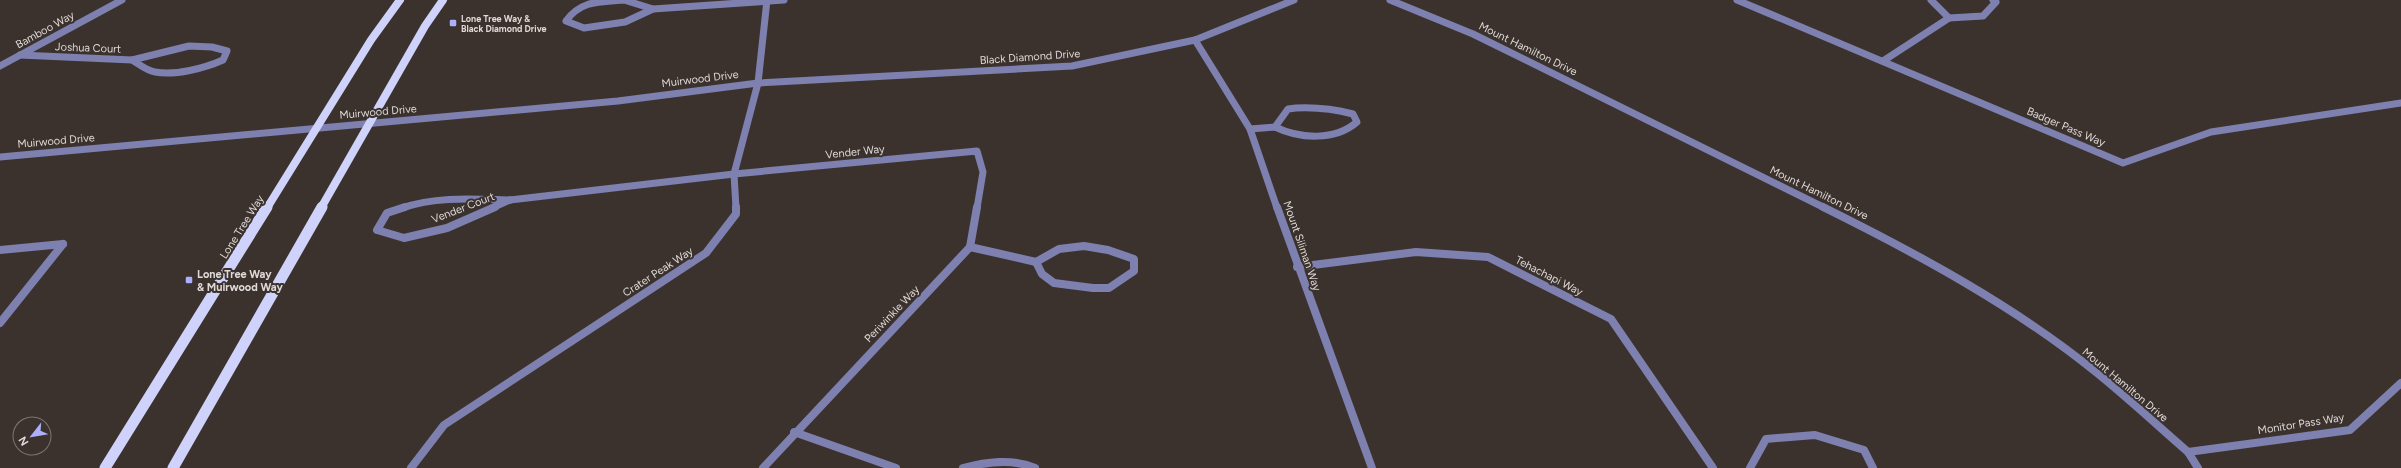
<svg xmlns="http://www.w3.org/2000/svg" width="2401" height="468" viewBox="0 0 2401 468" font-family="Figtree,sans-serif">
  <style>
    .lines { fill: none; stroke-linecap: round; stroke-linejoin: round }
    .minor-far1 { stroke: #7e80b0; stroke-width: 7 }
    .minor { stroke: #7e80b0; stroke-width: 8 }
    .primary-far1 { stroke: #cfd2fa; stroke-width: 8 }
    .primary { stroke: #cfd2fa; stroke-width: 11 }
    .poi-dot { fill: #acaffb; stroke: #3b322e; stroke-width: 1.5 }
    .labels { text-anchor: middle; dominant-baseline: central; stroke-width: 4; stroke-linejoin: round; paint-order: stroke }
    .far-poi-label { font-size: 9px; font-weight: bold; fill: #dfd9d7; stroke: #3b322e; text-anchor: start }
    .street-label { font-size: 11px; fill: #dfd9d7; stroke: #3b322e }
    .poi-label { font-size: 11px; font-weight: bold; fill: #dfd9d7; stroke: #3b322e; text-anchor: start }
  </style>
  <rect width="100%" height="100%" fill="#3b322e"/>
  <g class="lines">
    <g class="minor-far1">
      <path d="M 624,0 L 653,9 L 625,22 L 584,28 L 566,21 C 581,0 600,2 624,0 Z"/>
      <polyline points="1390,0 1473,34 1825,208"/>
      <polyline points="1737,0 2123,163 2211,132 2401,103"/>
      <polyline points="1931,0 1949,18"/>
      <polyline points="653,9 784,0"/>
      <polyline points="1195,40 1250,129 1277,208"/>
      <path d="M 189,46 L 212,47 L 227,51 L 223,60 C 205,68 175,76 155,72 C 147,71 139,64 132,60 Z"/>
      <polyline points="20,55 132,60"/>
      <polyline points="1883,61 1949,18 1983,16 1996,2 1993,0"/>
      <polyline points="0,66 122,0"/>
      <path d="M 1296,108 C 1316,107 1334,109 1353,114 L 1357,122 C 1335,141 1300,139 1275,127 L 1288,109 Z"/>
      <polyline points="1250,129 1275,127"/>
      <polyline points="0,157 618,101 758,83 1072,66 1195,40 1294,0"/>
      <polyline points="510,200 734,174 977,151 983,172 977,208"/>
      <path d="M 402,208 C 436,196 474,199 510,200"/>
      <polyline points="492,208 510,200"/>
      <polyline points="736,208 734,174 758,83 767,0"/>
    </g>
    <g class="minor">
      <polyline points="405,207 387,213 377,230 404,238 447,228 495,207"/>
      <polyline points="1277,207 1372,468"/>
      <path d="M 1823,207 C 1916,253 2016,307 2097,373 C 2128,398 2158,426 2188,452 L 2198,468"/>
      <polygon points="1084,246 1108,250 1134,259 1134,271 1109,288 1093,288 1054,283 1042,274 1036,262 1059,249"/>
      <polyline points="970,247 1036,262"/>
      <polyline points="0,250 63,244"/>
      <polyline points="1297,267 1416,252 1488,257 1611,319 1713,468"/>
      <polyline points="0,323 63,244"/>
      <polyline points="794,432 896,468"/>
      <polyline points="2188,452 2350,430 2401,383"/>
      <polyline points="411,468 444,425 706,253 736,214 736,207"/>
      <polyline points="763,468 970,247 977,207"/>
      <path d="M 963,468 C 986,462 1012,458 1035,468"/>
      <polyline points="1750,468 1766,439 1815,435 1864,450 1873,468"/>
    </g>
    <g class="primary-far1">
      <polyline points="267,208 371,40 400,0"/>
      <polyline points="321,208 425,26 443,0"/>
    </g>
    <g class="primary">
      <polyline points="105,468 267,207"/>
      <polyline points="173,468 322,207"/>
    </g>
  </g>
  <g class="poi-dot">
    <rect x="449" y="19" width="8" height="8" rx="2"/>
    <rect x="185" y="276" width="8" height="8" rx="2"/>
  </g>
  <g class="labels">
    <g class="far-poi-label">
      <text x="461" y="18">Lone Tree Way &amp;<tspan x="461" dy="10">Black Diamond Drive</tspan></text>
    </g>
    <g class="street-label">
      <text transform="translate(45 30) rotate(-29)">Bamboo Way</text>
      <text transform="translate(88 48) rotate(2)">Joshua Court</text>
      <text transform="translate(1528 49) rotate(26)">Mount Hamilton Drive</text>
      <text transform="translate(1030 57) rotate(-4)">Black Diamond Drive</text>
      <text transform="translate(700 79) rotate(-7)">Muirwood Drive</text>
      <text transform="translate(378 112) rotate(-5)">Muirwood Drive</text>
      <text transform="translate(2066 127) rotate(23)">Badger Pass Way</text>
      <text transform="translate(56 141) rotate(-5)">Muirwood Drive</text>
      <text transform="translate(855 152) rotate(-6)">Vender Way</text>
      <text transform="translate(1819 193) rotate(26)">Mount Hamilton Drive</text>
      <text transform="translate(463 208) rotate(-21)">Vender Court</text>
      <text transform="translate(242 227) rotate(-58)">Lone Tree Way</text>
      <text transform="translate(1302 246) rotate(71)">Mount Siliman Way</text>
      <text transform="translate(658 272) rotate(-33)">Crater Peak Way</text>
      <text transform="translate(1549 276) rotate(27)">Tehachapi Way</text>
      <text transform="translate(892 314) rotate(-46)">Periwinkle Way</text>
      <text transform="translate(2125 385) rotate(40)">Mount Hamilton Drive</text>
      <text transform="translate(2301 424) rotate(-9)">Monitor Pass Way</text>
    </g>
    <g class="poi-label">
      <text x="197" y="274">Lone Tree Way<tspan x="197" dy="13">&amp; Muirwood Way</tspan></text>
    </g>
  </g>
  <g transform="translate(32 436) rotate(239)"><circle r="19" fill="#3b322e" stroke="#7d7572"/>
  <path d="M0-3L7 15L0 10L-7 15Z" fill="#acaffb"/>
  <text y="-6" font-size="11" font-weight="bold" text-anchor="middle" fill="#dfd9d7">N</text>
  </g>
</svg>
